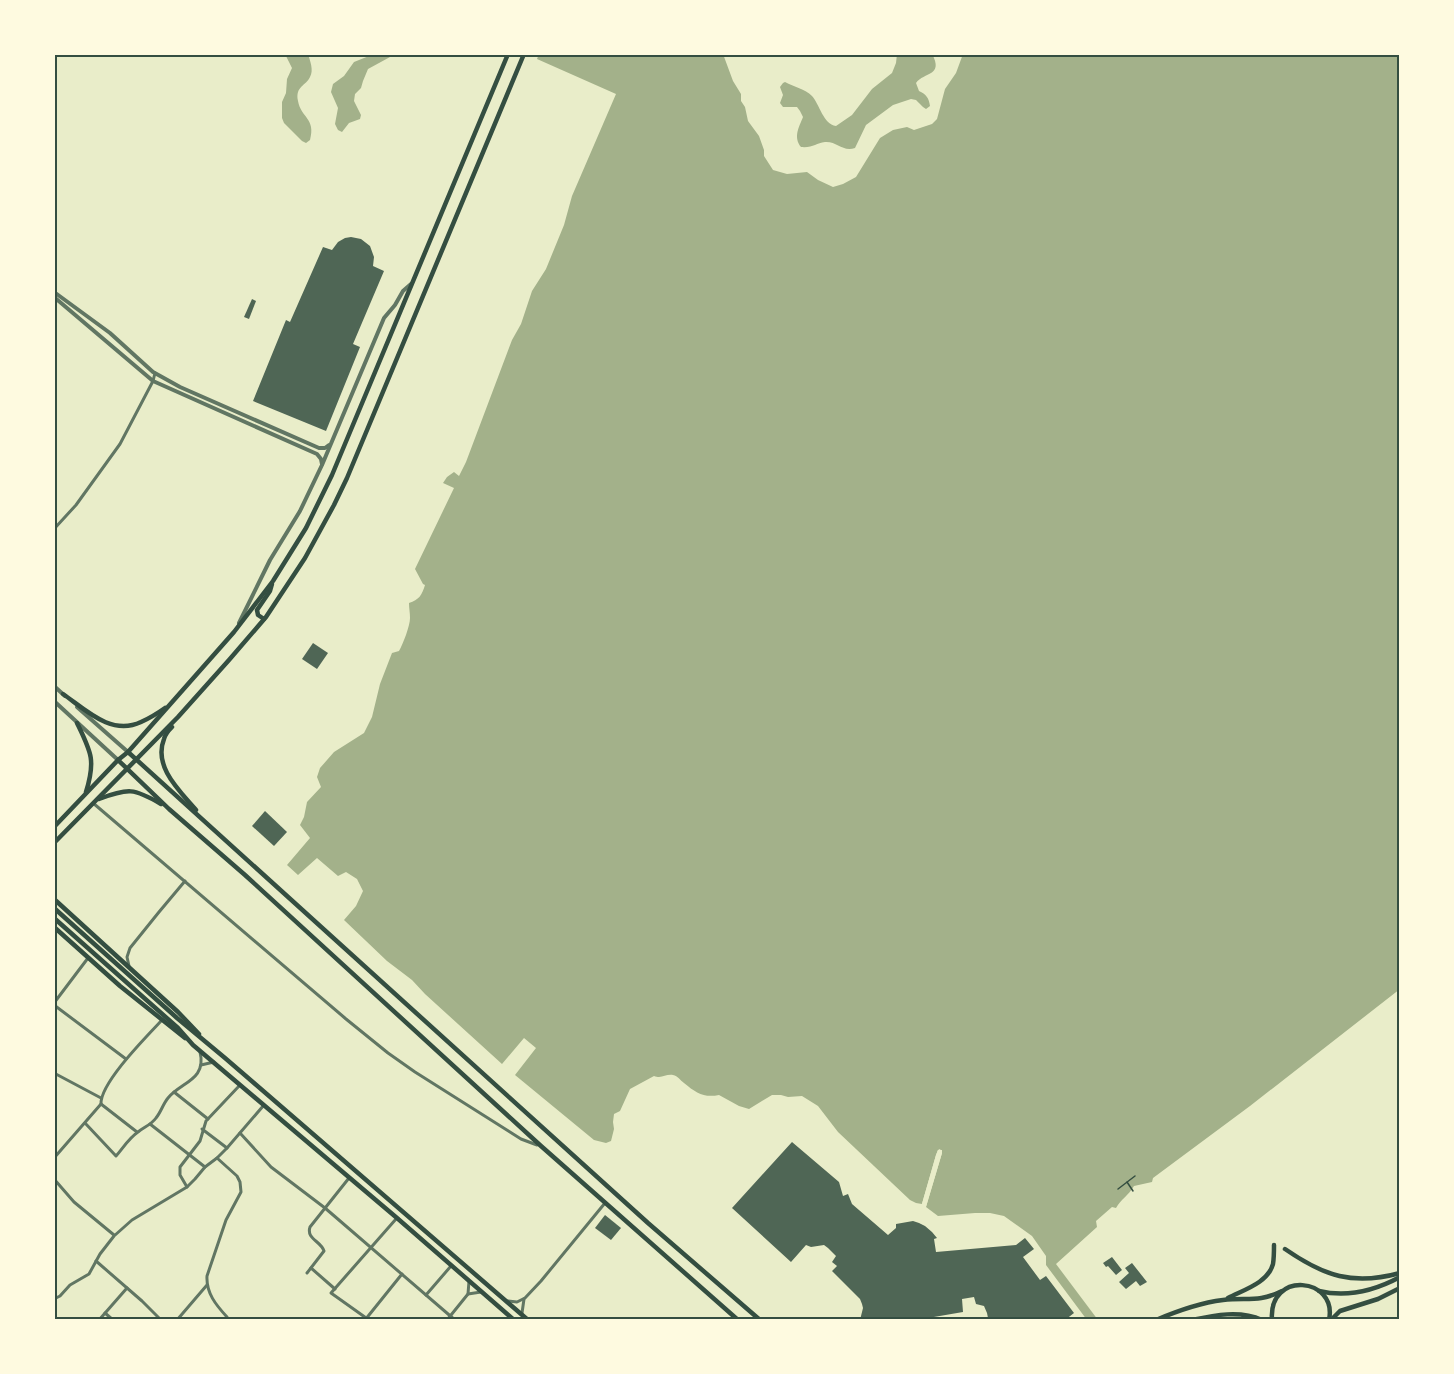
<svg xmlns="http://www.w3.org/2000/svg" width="1454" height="1374" viewBox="0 0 1454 1374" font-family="'Asap Condensed',sans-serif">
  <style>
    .water { fill: #a3b18a }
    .pier { fill: #e9edc9 }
    .building { fill: #4f6655 }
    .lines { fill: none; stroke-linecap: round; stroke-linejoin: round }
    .path { stroke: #344e41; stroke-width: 1.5 }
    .minor { stroke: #617663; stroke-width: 3 }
    .tertiary { stroke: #617663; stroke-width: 4 }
    .primary { stroke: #344e41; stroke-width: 4.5 }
    .trunk { stroke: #344e41; stroke-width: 4.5 }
    .neatline { fill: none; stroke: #344e41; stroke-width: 2 }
  </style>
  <rect width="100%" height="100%" fill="#e9edc9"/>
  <g class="water">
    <path d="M 285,54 L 308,54 C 310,61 314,70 310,77 C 306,86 295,86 298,101 C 301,118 316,118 310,140 L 306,143 L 302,141 L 284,123 L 282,118 L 282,102 L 286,93 L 287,79 L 292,68 Z"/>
    <polygon points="374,54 392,54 390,57 368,69 363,81 361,88 355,94 354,101 361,115 360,119 349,123 342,132 338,130 335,124 338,108 331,92 333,84 344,76 354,62"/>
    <path d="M 539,54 L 723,54 L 733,81 L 741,94 L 741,101 L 745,107 L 748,121 L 759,136 L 764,150 L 764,156 L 773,170 L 787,174 L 807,172 L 818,180 L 833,187 L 843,184 L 856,177 L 880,138 L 893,130 L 907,127 L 914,130 L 932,124 L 937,119 L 945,89 L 956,73 L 963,54 L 1400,54 L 1400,989 L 1250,1106 L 1153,1178 L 1152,1182 L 1134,1186 C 1128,1196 1121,1199 1116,1208 L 1112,1207 L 1096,1221 L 1097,1227 L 1056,1264 L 1098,1320 L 1087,1320 L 1046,1265 L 1046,1256 L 1032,1236 L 1004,1216 L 990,1213 L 975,1213 L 938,1216 L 926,1207 L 942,1153 L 942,1150 L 938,1150 L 936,1155 L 922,1204 L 916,1203 L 910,1200 L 838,1132 L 818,1106 L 802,1096 L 788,1097 L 781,1095 L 772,1095 L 749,1109 L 739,1106 L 719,1095 C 704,1098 696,1093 684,1083 C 680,1080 678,1076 673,1075 C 665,1074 662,1079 654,1076 L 630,1089 L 620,1111 L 614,1114 L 613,1122 L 614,1129 L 611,1141 L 606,1143 L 594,1140 L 515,1075 L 536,1048 L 524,1038 L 502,1064 L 425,994 L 412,980 L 387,961 L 344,920 L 356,906 L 363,891 L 357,879 L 346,872 L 338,876 L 317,858 L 298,875 L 287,865 L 310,838 L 300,825 L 304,817 L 307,802 L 321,787 L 317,777 L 320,768 L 334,752 L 364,733 L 372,717 L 380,684 L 392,653 L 399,651 C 403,644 410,626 410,618 C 410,613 409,608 409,603 C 419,600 422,595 425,585 L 423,584 L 415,569 L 454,488 L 443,483 L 447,477 L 454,472 L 459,476 L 466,462 L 512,340 L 521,324 L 532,291 L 546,269 L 564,225 L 572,196 L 616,94 L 537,59 Z"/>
    <path d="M 897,54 L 932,54 C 944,76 924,72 916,83 L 919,91 C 926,94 929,98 930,106 L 926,109 L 923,107 L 916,100 L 911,99 L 893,105 L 866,125 L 855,148 C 842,152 837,141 825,142 C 816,143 813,148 801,147 C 793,137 799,127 803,117 L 800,111 L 797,107 L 783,107 L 780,103 L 783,95 L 780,87 L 783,83 L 785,82 C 794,87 805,89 812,96 C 820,105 823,124 836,126 L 852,115 L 872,89 L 892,73 L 896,63 Z"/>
  </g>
  <polygon class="pier" points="940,1149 942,1153 925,1210 923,1206 921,1207 936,1155 938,1150"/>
  <g class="building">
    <polygon points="351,237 361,239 370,246 374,257 373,266 384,271 353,344 360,347 326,431 253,401 286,320 290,322 323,247 332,250 338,242 345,238"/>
    <polygon points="252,299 256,301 249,319 244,317"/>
    <polygon points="313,643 328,653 317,669 302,659"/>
    <polygon points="265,811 287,832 274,846 252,826"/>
    <polygon points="792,1142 839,1182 843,1196 848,1194 852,1204 888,1235 896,1228 896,1224 913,1221 919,1223 925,1226 932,1232 937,1238 934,1239 936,1252 1016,1245 1025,1238 1034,1249 1023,1257 1040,1280 1046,1276 1074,1313 1065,1320 991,1320 988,1318 987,1313 984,1306 976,1304 974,1297 962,1299 963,1312 928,1318 925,1320 860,1320 863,1308 862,1304 860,1299 832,1271 837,1266 832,1262 836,1256 828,1248 824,1245 811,1247 806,1245 791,1262 732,1208"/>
    <polygon points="605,1215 621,1228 611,1240 595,1228"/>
    <polygon points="1112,1257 1122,1270 1116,1275 1108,1266 1106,1267 1103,1263"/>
    <polygon points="1132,1263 1147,1282 1140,1286 1136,1281 1126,1289 1119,1282 1129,1273 1125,1268"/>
  </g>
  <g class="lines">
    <g class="path">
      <polyline points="1127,1182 1133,1191"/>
      <polyline points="1118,1189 1135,1176"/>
    </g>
    <g class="minor">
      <polyline points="54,529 76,505 120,444 153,381 155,373"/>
      <polyline points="93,803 346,1019 388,1053 415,1072 521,1139 537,1145"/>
      <polyline points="129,966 127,957 130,948 159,912 185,881"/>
      <polyline points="54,1003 88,958"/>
      <polyline points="54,1005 126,1059"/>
      <polyline points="201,1065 214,1062"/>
      <polyline points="54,1073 101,1098"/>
      <polyline points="174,1092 208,1119"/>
      <polyline points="101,1104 137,1132"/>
      <path d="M 85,1123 L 116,1156 C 123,1148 129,1138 138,1132 C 144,1127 151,1125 156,1118 C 161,1112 163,1104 168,1098 C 181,1082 207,1080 200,1052"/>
      <polyline points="150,1124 205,1167"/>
      <polyline points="202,1129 227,1148"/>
      <polyline points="240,1133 271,1167 325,1208 455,1320"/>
      <path d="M 54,1158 L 101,1104 C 100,1083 147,1036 162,1020"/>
      <path d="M 217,1158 L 237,1176 L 240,1182 L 241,1192 L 226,1220 L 207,1276 C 206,1293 216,1305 227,1317 L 228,1320"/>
      <polyline points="54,1179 74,1202 114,1235"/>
      <polyline points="187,1187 180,1175 180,1167 200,1141 206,1121 240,1085"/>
      <polyline points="96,1261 142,1301 161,1320"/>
      <polyline points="311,1268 335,1289"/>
      <path d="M 307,1273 L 324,1251 C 321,1241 306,1239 310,1227 L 349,1178"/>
      <polyline points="468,1294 481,1292"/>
      <polyline points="426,1295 451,1266"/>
      <polyline points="54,1299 60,1296 70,1285 89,1274 100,1254 114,1236 132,1220 187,1187 195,1179 205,1167 217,1158 227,1148 264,1105"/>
      <polyline points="508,1301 517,1302 525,1298 541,1281 605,1203"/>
      <polyline points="105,1313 113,1320"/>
      <polyline points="522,1313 524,1299"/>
      <polyline points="99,1320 127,1288"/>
      <polyline points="177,1320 207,1285"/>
      <polyline points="365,1320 402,1274"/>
      <polyline points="369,1320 331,1293 396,1219"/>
      <polyline points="447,1320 468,1294 469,1281"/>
    </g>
    <g class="tertiary">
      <polyline points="54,292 110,333 153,372 180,387 319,448 325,448 329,445"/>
      <polyline points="54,297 153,381 317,454 321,459 322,464"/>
      <polyline points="239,623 270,560 300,511 322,465 384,318 395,305 403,291 411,284"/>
      <polyline points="54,686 65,696"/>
      <polyline points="54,701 118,760"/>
      <polyline points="77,707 128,752"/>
    </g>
    <g class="primary">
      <polyline points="264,619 258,615 257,610 270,591 272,584"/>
      <path d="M 63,694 C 86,710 111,736 141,722 C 150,718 158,713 165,708"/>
      <path d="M 77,723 C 91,752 96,760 86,792"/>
      <path d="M 172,727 C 169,730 165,735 164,739 C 153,767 180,791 196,810"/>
      <polyline points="128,752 648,1223 760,1320"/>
      <polyline points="118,760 169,809 245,875 541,1146 738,1320"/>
      <path d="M 99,799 C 128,788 134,788 161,804"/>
      <polyline points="54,827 118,760 128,752 234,632 273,581 306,528 332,475 508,54"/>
      <polyline points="54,843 178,717 229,660 266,617 305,558 334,505 347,478 524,54"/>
      <polyline points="54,899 178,1012 199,1034"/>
      <polyline points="54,927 120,986 185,1038"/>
      <path d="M 1285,1249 C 1324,1276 1353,1286 1400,1273"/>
      <path d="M 1319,1291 C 1348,1298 1374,1291 1400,1277"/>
      <path d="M 1228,1298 C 1243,1290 1268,1283 1273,1264 C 1274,1258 1274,1251 1274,1245"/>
      <path d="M 1156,1320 C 1177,1311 1199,1303 1223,1300 C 1247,1297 1258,1303 1282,1291"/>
      <path d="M 1192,1320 C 1215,1315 1240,1310 1262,1320"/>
      <path d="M 1272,1320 C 1268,1270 1338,1277 1329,1320"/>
      <polyline points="1331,1320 1340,1311 1378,1299 1400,1288"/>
    </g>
    <g class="trunk">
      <polyline points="54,908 177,1018 225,1058 528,1320"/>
      <polyline points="54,918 178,1028 193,1045 397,1218 514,1320"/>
    </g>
  </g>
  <rect width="1454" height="1374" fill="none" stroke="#fefae0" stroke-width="111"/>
  <rect x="56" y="56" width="1342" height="1262" class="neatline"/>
</svg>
